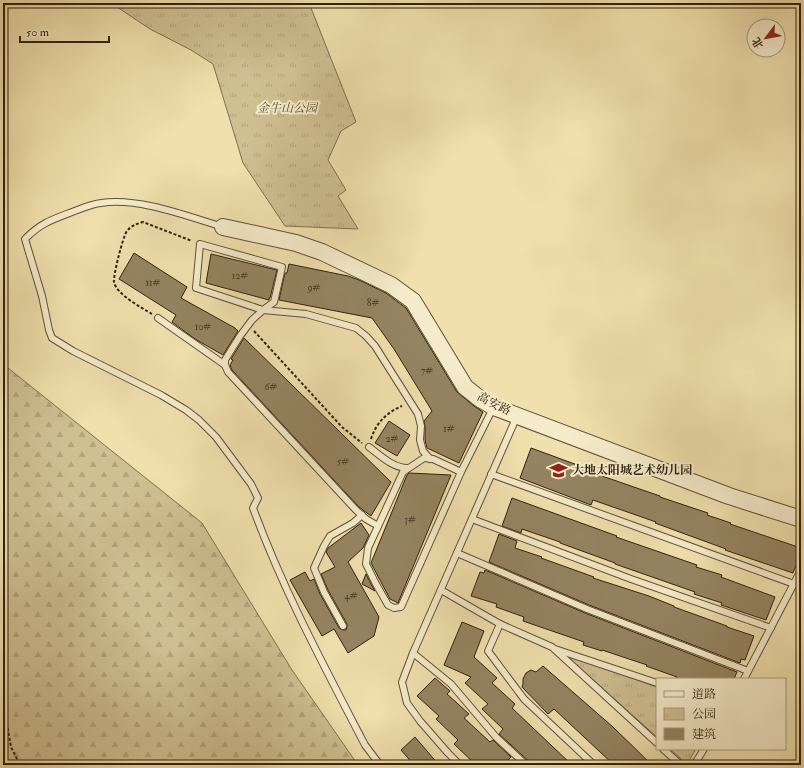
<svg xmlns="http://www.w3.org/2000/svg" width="804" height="768" viewBox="0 0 804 768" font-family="'IM FELL Double Pica','Noto Serif SC',serif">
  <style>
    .forest { fill: url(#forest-firs); stroke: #807050 }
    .park { fill: url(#park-tufts); stroke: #807050 }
    .building { fill: #948461; stroke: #32210e }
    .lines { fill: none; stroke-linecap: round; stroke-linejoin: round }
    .service-casing { stroke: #615136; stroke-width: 8 }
    .tertiary-casing { stroke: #615136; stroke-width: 18 }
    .path { stroke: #32210e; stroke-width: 2; stroke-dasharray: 3 2; stroke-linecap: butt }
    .service { stroke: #f5ebca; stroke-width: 6 }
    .tertiary { stroke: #f5ebca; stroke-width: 16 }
    .labels { text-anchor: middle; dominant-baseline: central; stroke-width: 4; stroke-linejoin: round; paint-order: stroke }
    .number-label { font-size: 10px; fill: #4a3a23 }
    .park-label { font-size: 12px; font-style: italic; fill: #59492f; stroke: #f5ebca }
    .street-label { font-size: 12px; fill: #32210e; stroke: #f5ebca }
    .poi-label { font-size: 12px; font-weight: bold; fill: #32210e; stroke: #f5ebca; text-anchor: start }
  </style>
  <defs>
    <pattern id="forest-firs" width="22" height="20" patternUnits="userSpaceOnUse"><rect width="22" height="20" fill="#cfc092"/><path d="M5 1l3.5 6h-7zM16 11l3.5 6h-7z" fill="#b2a57d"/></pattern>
    <pattern id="park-tufts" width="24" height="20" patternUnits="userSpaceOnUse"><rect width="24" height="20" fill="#cfc092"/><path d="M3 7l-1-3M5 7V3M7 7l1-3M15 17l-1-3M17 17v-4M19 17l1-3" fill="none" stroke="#b2a57d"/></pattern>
  </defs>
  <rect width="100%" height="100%" fill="#efe0ad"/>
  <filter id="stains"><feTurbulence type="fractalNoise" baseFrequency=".005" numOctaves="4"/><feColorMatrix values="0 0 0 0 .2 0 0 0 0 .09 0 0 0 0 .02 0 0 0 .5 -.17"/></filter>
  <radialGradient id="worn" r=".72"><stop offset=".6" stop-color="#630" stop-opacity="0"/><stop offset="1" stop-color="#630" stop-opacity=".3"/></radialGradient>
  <polygon class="forest" points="3,364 202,523 292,670 358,765 3,765"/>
  <g class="park">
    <polygon points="111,3 309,3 356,122 341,131 328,160 346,190 338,196 358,229 285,226 243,163 213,64 191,50 150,29"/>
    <polygon points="563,653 657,687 657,737"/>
    <polygon points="670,749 696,749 687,764"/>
  </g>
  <g class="building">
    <polygon points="134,253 187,287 181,298 235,328 238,331 223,355 195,339 172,322 176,315 119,279"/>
    <polygon points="211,254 277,270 270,298 269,298 269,300 206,283"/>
    <polygon points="289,264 348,276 359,280 386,293 406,308 457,392 474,406 483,412 459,463 427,448 425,440 425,426 424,421 432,411 394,349 372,318 279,300 285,273 287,273"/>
    <polygon points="244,338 391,482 371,516 359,507 232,370 230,365 233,360 231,359"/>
    <polygon points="389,421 410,435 397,456 375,443"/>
    <polygon points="531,448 602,474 602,476 660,496 660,497 708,513 707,515 731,523 730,524 801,548 801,552 793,573 725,550 726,549 655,523 656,522 593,500 591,505 520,478"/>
    <polygon points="409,473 451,475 398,603 390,599 371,563 407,475"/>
    <polygon points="512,498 617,536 616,537 697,565 696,567 722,575 721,577 775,597 766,620 721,605 722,603 694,594 695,592 615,564 615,563 560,543 560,542 522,529 521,533 502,526"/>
    <polygon points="361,523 369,535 363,548 348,562 379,617 374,636 348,653 334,629 322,636 290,580 305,572 310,581 314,579 320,594 339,628 343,630 346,630 347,626 347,624 328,590 321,574 335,567 326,552 328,548"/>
    <polygon points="499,534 517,541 515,548 542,557 541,558 594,577 593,578 649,596 674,606 674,607 727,626 727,627 754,636 745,660 741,659 740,663 589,605 489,562"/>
    <polygon points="485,570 585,613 737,672 734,679 676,679 677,677 646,666 647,665 602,650 602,651 583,645 584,642 523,621 524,617 496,607 497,604 471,596 480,572 484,573"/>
    <polygon points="366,574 372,586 375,591 362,584"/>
    <polygon points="462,622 484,631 474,657 497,678 492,683 515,704 512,708 572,765 533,765 499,734 503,729 482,709 488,704 465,683 471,677 444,665"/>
    <polygon points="543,666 613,727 652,765 614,765 554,709 548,714 522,687 523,684 523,679 526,673 531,670 536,672"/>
    <polygon points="435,678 450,691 447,694 469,714 464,718 490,742 493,740 511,757 503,765 476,765 454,744 458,740 436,719 439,716 417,696"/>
    <polygon points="415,737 439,765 414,765 401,750"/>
  </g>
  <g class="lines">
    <defs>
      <g id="service">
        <path d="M 223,227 C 187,216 138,197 101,203 C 91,204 81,209 72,212 C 51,220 41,223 25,239 L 42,296 L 49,330 L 52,338 L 73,351 L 161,395 L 186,410 L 199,420 L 216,437 L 251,484 L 258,498 L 253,508 C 283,590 325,668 365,745 L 380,765"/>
        <polygon points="200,244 282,267 274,302 263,310 196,288"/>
        <polyline points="158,318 225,365"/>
        <path d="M 369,447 C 381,456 393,468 408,468"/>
        <polyline points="461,472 433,459 424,458 403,472 368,548 366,564 376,584 388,605 394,608 401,607 461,472 493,408"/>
        <polyline points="491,474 794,584"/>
        <polyline points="472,519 631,579 771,628"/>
        <polyline points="378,526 366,519 356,510 228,372 225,365 225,360 240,336 252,320 263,310 306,314 356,328 366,336 375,346 418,414 421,426 420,440 423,451 430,459"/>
        <polyline points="457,553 587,609 748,671"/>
        <polyline points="441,590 500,624 552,647 657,743"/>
        <polyline points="500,624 488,651 524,699 594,765"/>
        <polyline points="343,626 324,592 314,568 324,546 330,536 353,523 362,515"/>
        <polyline points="555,649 657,683"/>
        <polyline points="413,653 451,684 496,737 526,765"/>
        <polyline points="744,679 801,570"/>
        <polyline points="663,749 681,765"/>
        <polyline points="460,765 448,753 420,721 407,703 402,682 413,653 517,416"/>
        <polyline points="694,765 704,749"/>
      </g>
      <polyline id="tertiary" points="223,227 296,243 322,252 391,285 413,301 465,387 480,399 494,407 729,496 801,519"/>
    </defs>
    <use href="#service" class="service-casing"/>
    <use href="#tertiary" class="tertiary-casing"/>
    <g class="path">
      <path d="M 152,314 C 142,308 116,294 114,282 C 113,276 123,236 127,231 C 131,226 136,224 143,222 L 192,241"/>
      <polyline points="254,331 342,427 362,443"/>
      <path d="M 371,439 C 376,423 387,412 402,406"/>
      <polyline points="3,714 6,719 11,747 20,765"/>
    </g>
    <use href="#service" class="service"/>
    <use href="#tertiary" class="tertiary"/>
  </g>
  <defs>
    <symbol id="school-bare" viewBox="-9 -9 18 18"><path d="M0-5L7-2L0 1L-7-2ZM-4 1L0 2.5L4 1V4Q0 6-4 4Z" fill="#8f2418" stroke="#f5ebca" stroke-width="2.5" paint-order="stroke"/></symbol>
  </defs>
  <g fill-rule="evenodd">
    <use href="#school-bare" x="546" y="458" width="25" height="25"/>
  </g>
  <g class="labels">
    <g class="number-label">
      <text x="240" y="276">12#</text>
      <text x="153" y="283">11#</text>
      <text x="314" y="288">9#</text>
      <text x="373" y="303">8#</text>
      <text x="203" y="327">10#</text>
      <text x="427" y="371">7#</text>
      <text x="271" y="387">6#</text>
      <text x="449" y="429">1#</text>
      <text x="392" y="439">2#</text>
      <text x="343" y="462">5#</text>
      <text x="410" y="520">3#</text>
      <text x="351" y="596">4#</text>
    </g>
    <g class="park-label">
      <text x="287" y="108">金牛山公园</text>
    </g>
    <g class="street-label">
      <text transform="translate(494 404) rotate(27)">高安路</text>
    </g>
    <g class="poi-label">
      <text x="572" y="470">大地太阳城艺术幼儿园</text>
    </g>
  </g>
  <rect width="804" height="768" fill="none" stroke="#efe0ad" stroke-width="16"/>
  <rect x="4" y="4" width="796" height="760" fill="none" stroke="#32210e" stroke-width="2"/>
  <rect x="8" y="8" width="788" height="752" fill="none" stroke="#32210e"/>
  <rect x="656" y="678" width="130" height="72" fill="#f5ebca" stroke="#a79a7f"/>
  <rect x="664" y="691" width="20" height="6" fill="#f5ebca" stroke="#a79a7f"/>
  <text x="692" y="698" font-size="12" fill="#32210e">道路</text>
  <rect x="664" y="708" width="20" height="12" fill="url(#park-tufts)" stroke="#a79a7f"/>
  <text x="692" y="718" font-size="12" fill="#32210e">公园</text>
  <rect x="664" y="728" width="20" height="12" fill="#948461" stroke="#a79a7f"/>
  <text x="692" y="738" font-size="12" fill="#32210e">建筑</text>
  <g transform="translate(766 38) rotate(238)"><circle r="19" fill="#f5ebca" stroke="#a79a7f"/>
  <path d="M0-3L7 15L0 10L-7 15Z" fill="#8f2418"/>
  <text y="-6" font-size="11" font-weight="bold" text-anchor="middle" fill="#32210e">北</text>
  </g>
  <path d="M20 36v6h89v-6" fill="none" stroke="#32210e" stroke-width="2"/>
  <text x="26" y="36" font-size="12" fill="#32210e" stroke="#f5ebca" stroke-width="3" paint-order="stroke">50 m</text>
  <rect width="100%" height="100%" filter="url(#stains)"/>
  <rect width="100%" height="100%" fill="url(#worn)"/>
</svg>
